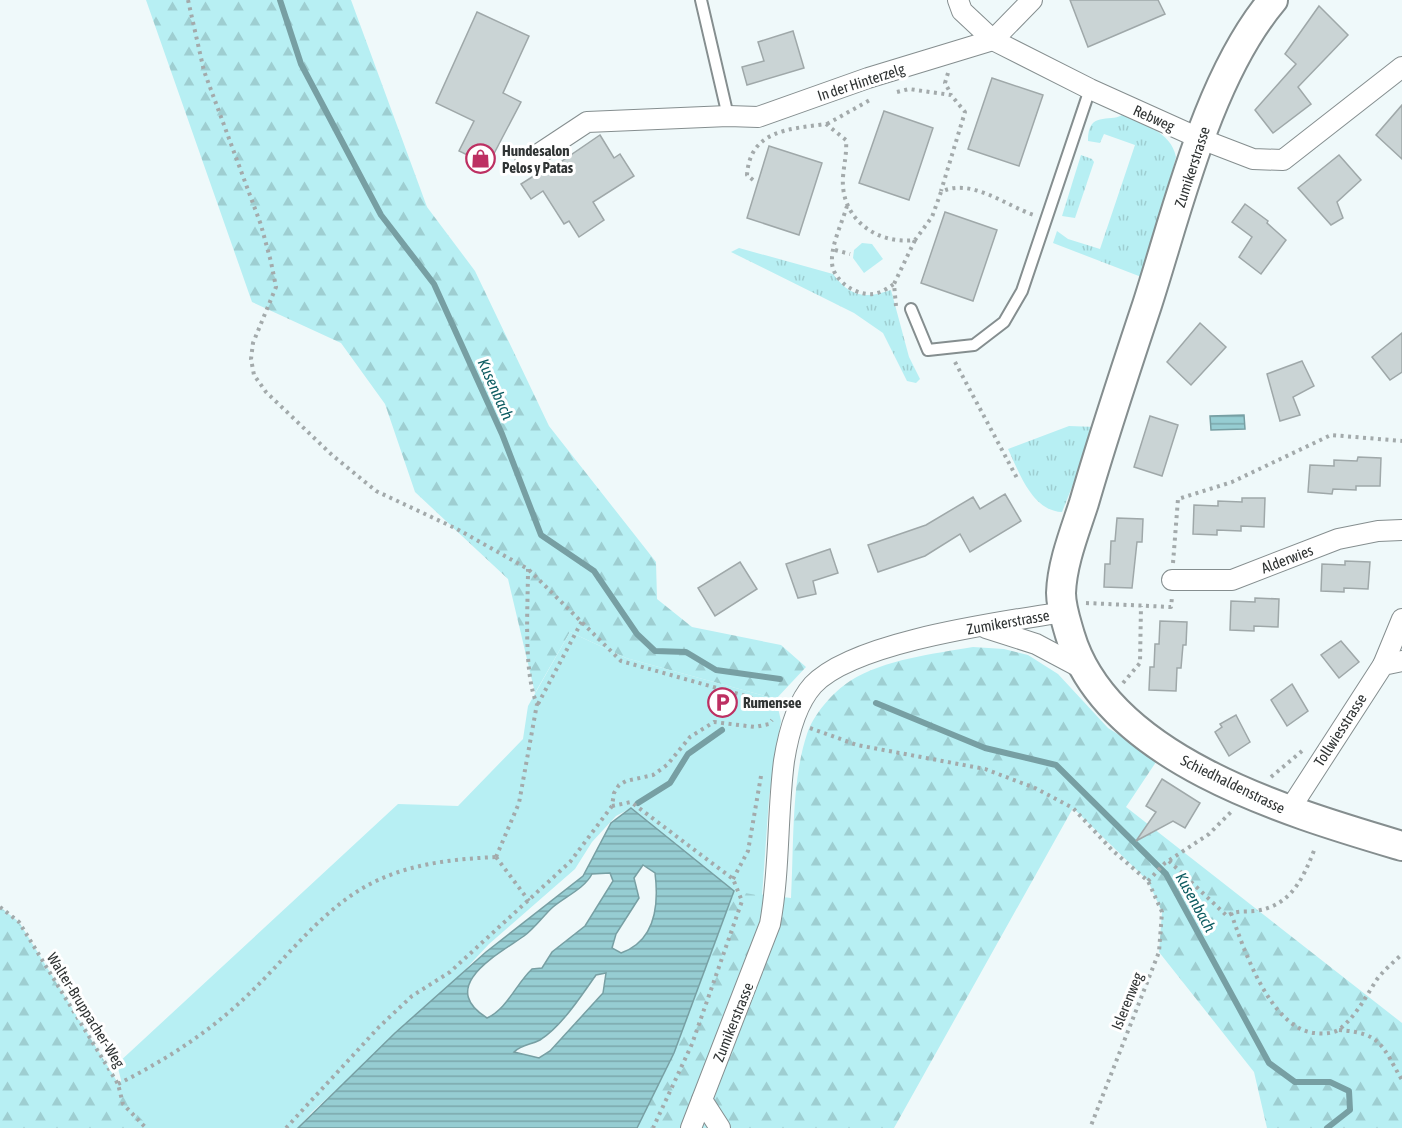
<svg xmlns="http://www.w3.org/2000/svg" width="1402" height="1128" viewBox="0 0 1402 1128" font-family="'Asap Condensed',sans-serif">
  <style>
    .grass { fill: url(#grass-tufts) }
    .forest { fill: url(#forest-firs) }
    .park { fill: #b7eff3 }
    .water { fill: url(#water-rules); stroke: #779fa3; stroke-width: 1.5; fill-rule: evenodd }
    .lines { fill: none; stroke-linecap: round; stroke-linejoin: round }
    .stream { stroke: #779fa3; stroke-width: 6 }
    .building { fill: #cad4d5; stroke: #9fa8a9; stroke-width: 1.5 }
    .service-casing { stroke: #858e8f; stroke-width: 14 }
    .minor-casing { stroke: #858e8f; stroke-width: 22 }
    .secondary-casing { stroke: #858e8f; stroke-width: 32 }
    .path { stroke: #a3aaab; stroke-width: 4; stroke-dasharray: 3 4.5; stroke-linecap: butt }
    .service { stroke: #fff; stroke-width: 10 }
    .minor { stroke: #fff; stroke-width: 20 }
    .secondary { stroke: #fff; stroke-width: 28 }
    .labels { text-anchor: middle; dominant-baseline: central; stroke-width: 6; stroke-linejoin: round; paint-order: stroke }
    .street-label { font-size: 15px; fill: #303434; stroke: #fff }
    .poi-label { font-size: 15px; font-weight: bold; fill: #303434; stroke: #fff; text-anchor: start }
    .water-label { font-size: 16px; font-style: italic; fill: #0d5c61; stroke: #fff }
  </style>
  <defs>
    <pattern id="grass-tufts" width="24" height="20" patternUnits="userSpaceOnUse" patternTransform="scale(1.5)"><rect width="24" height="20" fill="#b7eff3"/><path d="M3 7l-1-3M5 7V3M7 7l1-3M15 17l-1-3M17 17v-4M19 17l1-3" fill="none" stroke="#9eced1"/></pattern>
    <pattern id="forest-firs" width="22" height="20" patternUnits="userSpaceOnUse" patternTransform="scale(1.5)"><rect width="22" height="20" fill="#b7eff3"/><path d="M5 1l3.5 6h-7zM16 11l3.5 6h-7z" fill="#9eced1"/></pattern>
    <pattern id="water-rules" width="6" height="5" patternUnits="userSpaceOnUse" patternTransform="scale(1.5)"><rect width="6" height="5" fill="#96cdd2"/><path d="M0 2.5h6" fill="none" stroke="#7ba7ab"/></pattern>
  </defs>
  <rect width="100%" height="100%" fill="#eff9fa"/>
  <g class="grass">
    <path d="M 1122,115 C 1143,125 1171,131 1176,157 L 1144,278 L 1053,243 L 1057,231 L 1068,239 L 1100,249 L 1135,145 L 1104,134 L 1100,143 L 1088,141 C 1088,110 1109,123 1122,115 Z"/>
    <polygon points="1081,155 1092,159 1094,162 1075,218 1062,216"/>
    <path d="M 739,248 L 833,274 C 850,297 865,299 891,290 L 909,357 L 920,379 L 916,383 L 907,381 L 883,333 L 854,313 L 731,252 Z"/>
    <path d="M 1069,426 L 1096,427 L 1062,512 C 1032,511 1019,472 1008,449 Z"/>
  </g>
  <g class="forest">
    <polygon points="146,0 351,0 427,207 475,271 549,426 656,562 657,599 692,627 781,645 806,667 776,699 626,658 570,632 535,693 508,579 415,492 385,404 341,343 252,302"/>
    <path d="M 973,647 L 1004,649 L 1028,655 L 1058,674 L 1108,728 L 1158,759 L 1126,807 L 1402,1023 L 1402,1128 L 1267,1128 L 1254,1072 L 1159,952 L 1162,912 L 1148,881 L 1073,808 L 894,1128 L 637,1128 L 674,1053 L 734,891 L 791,898 C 794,847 791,782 807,734 C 813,715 833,692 850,681 C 885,659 933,654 973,647 Z"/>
    <polygon points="0,907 19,922 118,1083 190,1043 298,1128 0,1128"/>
  </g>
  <g class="park">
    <polygon points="862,243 872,244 883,259 864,273 853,258 854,250"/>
    <polygon points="570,632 626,658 776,699 781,721 769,798 762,896 734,891 631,808 616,816 592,842 575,869 489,944 447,989 312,1112 298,1128 150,1128 127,1104 117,1064 398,804 458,806 523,739 528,706"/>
  </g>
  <g class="water">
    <polygon points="1244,415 1245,429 1211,430 1210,416"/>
    <path d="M 631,808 L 734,891 L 674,1053 L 637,1128 L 298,1128 L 395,1033 L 486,952 L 583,876 L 611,823 ZM 643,865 L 655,873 C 659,905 655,941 621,953 L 612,948 L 616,934 L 639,898 L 634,878 ZM 610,873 L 613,881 L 585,926 L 552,952 L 542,968 L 532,969 C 516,984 507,1009 487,1018 C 436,986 499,954 524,936 C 535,928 543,916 553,907 C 566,896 584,889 592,874 ZM 606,973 L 603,993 L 550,1051 L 539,1058 L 514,1052 C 522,1044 531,1045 540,1040 C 562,1026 581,996 596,975 Z"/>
  </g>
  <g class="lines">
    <g class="stream">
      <polyline points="280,0 301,64 381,215 434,284 502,434 541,535 594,571 637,634 655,651 686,652 716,670 780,679"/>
      <polyline points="876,703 985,748 1056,765 1166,874 1269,1063 1295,1082 1330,1082 1349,1091 1350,1110 1327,1128"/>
      <polyline points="638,803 670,783 688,754 722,730"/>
    </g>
  </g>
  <g class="building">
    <polygon points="1070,0 1158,0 1165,14 1088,47"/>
    <polygon points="1319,6 1348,35 1298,87 1311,104 1273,133 1255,110 1296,64 1285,54"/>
    <polygon points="477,12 529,36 503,93 521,102 488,165 459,151 474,121 436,103"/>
    <polygon points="793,31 804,68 747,85 742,67 764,61 758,42"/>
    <polygon points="992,78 1043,95 1019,166 968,149"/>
    <polygon points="1402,105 1402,159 1376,135"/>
    <polygon points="884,111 933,128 909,200 859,183"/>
    <polygon points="600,135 614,158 620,154 634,176 593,202 604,220 579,237 569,221 564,224 543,191 531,199 521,184 554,163 556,165"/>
    <polygon points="769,146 822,163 799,235 747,218"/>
    <polygon points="1339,155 1361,180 1337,202 1343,218 1331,225 1298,188"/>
    <polygon points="1245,204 1268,221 1267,223 1286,240 1261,274 1239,257 1252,237 1232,222"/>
    <polygon points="945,212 997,230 973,301 921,283"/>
    <polygon points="1200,323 1226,347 1191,385 1167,362"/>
    <polygon points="1402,333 1402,372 1390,380 1372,357"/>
    <polygon points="1302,361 1314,386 1293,397 1300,415 1280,421 1267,374"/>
    <polygon points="1150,416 1178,425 1162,476 1134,467"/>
    <polygon points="1358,457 1381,458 1380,486 1356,486 1356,490 1333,489 1332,494 1308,492 1310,465 1334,466 1334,460 1357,461"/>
    <polygon points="1005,494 1021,521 970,552 960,534 925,556 878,572 868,545 926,525 973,497 980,509"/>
    <polygon points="1242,498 1265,498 1264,527 1241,526 1241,531 1217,530 1217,535 1193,534 1194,505 1218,506 1218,501 1242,502"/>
    <polygon points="1117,518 1143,519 1142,542 1137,542 1132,588 1104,587 1105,564 1110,564 1111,541 1115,541"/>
    <polygon points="830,549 838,573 813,581 816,594 798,598 786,564"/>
    <polygon points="1345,561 1370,562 1368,589 1344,588 1344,592 1321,591 1322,564 1345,565"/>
    <polygon points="740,562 757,589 715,616 698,588"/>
    <polygon points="1255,598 1279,599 1278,627 1254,626 1254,631 1230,630 1231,601 1255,602"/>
    <polygon points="1160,621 1187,622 1186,645 1183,645 1181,668 1177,668 1176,691 1149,690 1150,667 1154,667 1155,644 1159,644"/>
    <polygon points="1341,641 1359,662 1339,678 1321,655"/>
    <polygon points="1292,684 1308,711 1287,726 1271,700"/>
    <polygon points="1236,715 1250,742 1229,756 1215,732 1222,727 1220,724"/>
    <polygon points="1162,779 1200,803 1185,828 1173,821 1136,841 1156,812 1146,806"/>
  </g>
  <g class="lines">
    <defs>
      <g id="service">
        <polyline points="701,0 728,116"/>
        <polyline points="911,309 928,350 974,345 1004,322 1022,291 1090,89"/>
      </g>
      <g id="minor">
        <polyline points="958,0 962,11 993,40 1090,89 1201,139 1253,159 1283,160 1402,67"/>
        <polyline points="525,163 587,122 728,116 758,117 868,78 993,40 1032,0"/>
        <polyline points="1172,580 1232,580 1338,539 1378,531 1402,530"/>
        <polyline points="986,628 1036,644 1085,670"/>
        <polyline points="1383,665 1402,619"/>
        <polyline points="1288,812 1383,665 1402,661"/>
        <polyline points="702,1100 720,1128"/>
        <path d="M 691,1128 L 770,924 C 780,870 777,815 784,761 C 788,736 796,704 813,685 C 854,641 1003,622 1063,612"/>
      </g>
      <path id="secondary" d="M 1273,0 C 1208,77 1178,209 1147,305 C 1125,371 1103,437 1084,503 C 1075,531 1062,563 1061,593 C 1061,607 1066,621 1070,635 C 1107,760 1291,813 1402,846"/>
    </defs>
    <use href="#service" class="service-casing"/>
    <use href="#minor" class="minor-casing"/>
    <use href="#secondary" class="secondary-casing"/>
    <g class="path">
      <polyline points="188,0 204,71 261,225 271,262 276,287 253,343 251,359 254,375 266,392 332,455 376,491 457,529 528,569 621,661 749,697 778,709"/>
      <polyline points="948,73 945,83 951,94"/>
      <polyline points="897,92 909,89 951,95 965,112 941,191"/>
      <polyline points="827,124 870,100"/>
      <path d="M 753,180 L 747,175 C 750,130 789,129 826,124 L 846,140 C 847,153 844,164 843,177 C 840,218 876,245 915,240 L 932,217 L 941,192 C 971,177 1006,206 1034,215"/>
      <path d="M 847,206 C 842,223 831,245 832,262 C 832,280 856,296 873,294 C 881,293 888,288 894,284"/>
      <polyline points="835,250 850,254"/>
      <polyline points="896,306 894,284 915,240"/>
      <polyline points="955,362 1017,478"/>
      <polyline points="1173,563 1178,499 1232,482 1331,435 1402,441"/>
      <polyline points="1086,603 1171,607 1172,597"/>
      <polyline points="1123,683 1140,663 1141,606"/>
      <polyline points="538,704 582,621"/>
      <polyline points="810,728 857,745 985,769 1035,788 1073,808 1113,851 1148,881 1162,912 1159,952 1090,1128"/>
      <polyline points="1271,777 1302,751"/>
      <polyline points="612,806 631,802 635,805 733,879 742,901 692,1044 653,1128"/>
      <path d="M 496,857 L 519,803 L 537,704 C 523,673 528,605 528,569"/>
      <polyline points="496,857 529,901"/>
      <path d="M 1169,861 L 1227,916 C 1235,910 1246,912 1255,911 C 1291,906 1303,879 1315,848"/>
      <polyline points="733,879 748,851 761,776"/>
      <polyline points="1148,881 1165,863 1209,834 1233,810"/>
      <polyline points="0,907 19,922 118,1084 123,1104 146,1128"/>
      <path d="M 1231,913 C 1244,950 1270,1027 1314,1033 C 1323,1034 1334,1034 1341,1028 C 1356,1015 1364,1000 1374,984 C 1380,973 1393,963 1402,954"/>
      <path d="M 1339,1030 C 1382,1033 1382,1046 1402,1080"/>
      <path d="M 118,1084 C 168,1059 214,1029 253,990 C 292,952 326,905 376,881 C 414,863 455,859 496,857"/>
      <polyline points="286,1128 379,1027 412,996 450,972 570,862 612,806 614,793 619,785 626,781 653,775 667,765 690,737 714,722 755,727 769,724 772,720"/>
    </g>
    <use href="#service" class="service"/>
    <use href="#minor" class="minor"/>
    <use href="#secondary" class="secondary"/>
  </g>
  <defs>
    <symbol id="shop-ring" viewBox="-11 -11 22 22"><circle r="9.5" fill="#fff" stroke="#bd3062" stroke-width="1.5"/><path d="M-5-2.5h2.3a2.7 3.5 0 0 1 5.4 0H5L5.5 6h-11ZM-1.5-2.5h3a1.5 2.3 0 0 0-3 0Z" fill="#bd3062"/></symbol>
    <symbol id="parking-ring" viewBox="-11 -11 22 22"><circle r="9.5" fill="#fff" stroke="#bd3062" stroke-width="1.5"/><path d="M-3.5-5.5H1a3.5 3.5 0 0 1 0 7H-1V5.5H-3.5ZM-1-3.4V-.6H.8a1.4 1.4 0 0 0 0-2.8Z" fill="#bd3062"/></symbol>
  </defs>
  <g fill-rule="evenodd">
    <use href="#shop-ring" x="464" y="142" width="33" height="33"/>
    <use href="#parking-ring" x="706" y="686" width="33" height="33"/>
  </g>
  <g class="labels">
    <g class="street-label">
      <text transform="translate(861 82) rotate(-18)">In der Hinterzelg</text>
      <text transform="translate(1154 118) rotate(24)">Rebweg</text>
      <text transform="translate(1192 167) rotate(-72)">Zumikerstrasse</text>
      <text transform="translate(1287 559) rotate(-21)">Alderwies</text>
      <text transform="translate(1008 622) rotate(-10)">Zumikerstrasse</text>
      <text transform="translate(1340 730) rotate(-57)">Tollwiesstrasse</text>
      <text transform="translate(1233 784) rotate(26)">Schiedhaldenstrasse</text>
      <text transform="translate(1127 1001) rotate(-68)">Islerenweg</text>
      <text transform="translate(86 1010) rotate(58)">Walter-Bruppacher-Weg</text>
      <text transform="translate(733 1022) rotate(-68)">Zumikerstrasse</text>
    </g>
    <g class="poi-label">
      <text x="502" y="150">Hundesalon<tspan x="502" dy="17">Pelos y Patas</tspan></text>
      <text x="743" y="702">Rumensee</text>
    </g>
    <g class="water-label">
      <text transform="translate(496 389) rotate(66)">Kusenbach</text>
      <text transform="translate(1196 902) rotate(61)">Kusenbach</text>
    </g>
  </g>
</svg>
